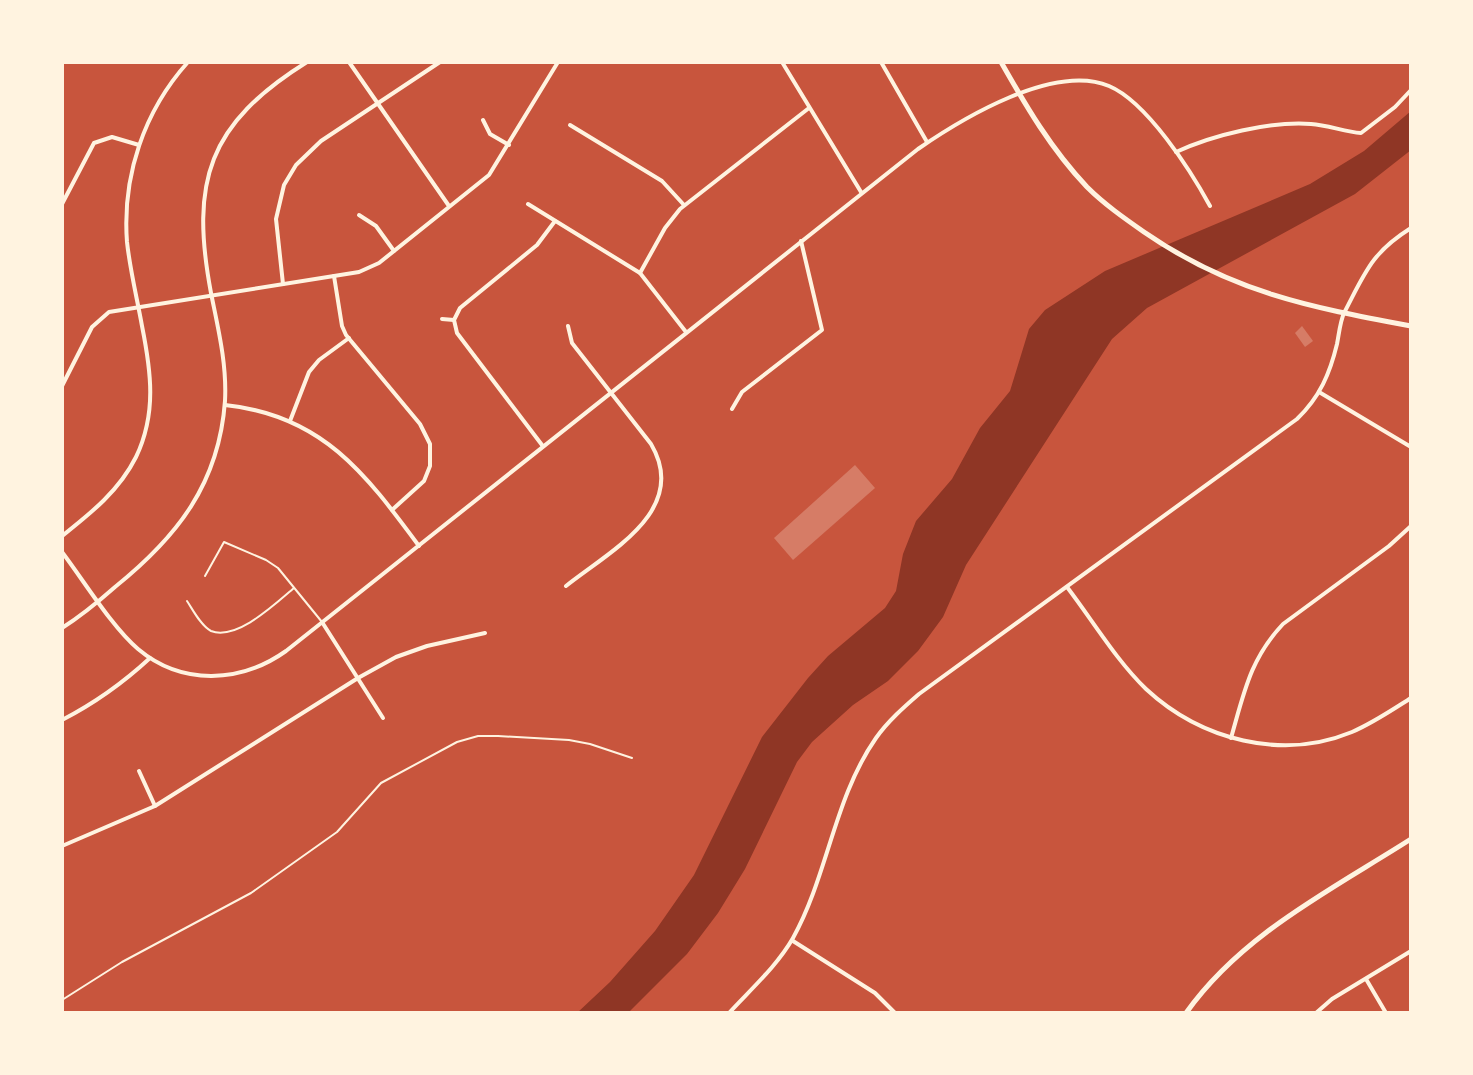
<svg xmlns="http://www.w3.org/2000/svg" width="1473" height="1075" viewBox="0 0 1473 1075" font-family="Manrope,sans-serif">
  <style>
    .water { fill: #8f3625 }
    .building { fill: #d67c66 }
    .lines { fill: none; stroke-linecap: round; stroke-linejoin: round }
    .service { stroke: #fff3e0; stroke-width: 2 }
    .minor { stroke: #fff3e0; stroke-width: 4 }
    .tertiary { stroke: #fff3e0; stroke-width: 5 }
  </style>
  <rect width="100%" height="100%" fill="#c8553d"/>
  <polygon class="water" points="1411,111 1411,150 1355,194 1147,308 1112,339 966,565 943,617 918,651 888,681 853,705 812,742 797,762 745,869 718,913 687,954 628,1013 577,1013 610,982 655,931 694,875 762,737 808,678 828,656 885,608 896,591 903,554 916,521 952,479 980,428 1010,391 1029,329 1045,310 1105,271 1310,184 1364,151"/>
  <g class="building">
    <polygon points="1302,326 1313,341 1305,347 1295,333"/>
    <polygon points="855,465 875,488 793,560 774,538"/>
  </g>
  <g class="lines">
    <g class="service">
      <polyline points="205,576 224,542 266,560 278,568 322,622"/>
      <path d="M 187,601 C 193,610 201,626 211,631 C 237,641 276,603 294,588"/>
      <polyline points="62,1000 122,962 251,893 337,832 381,783 457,742 478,736 498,736 569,740 590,744 632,758"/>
    </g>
    <g class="minor">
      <polyline points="349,62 449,206"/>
      <polyline points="782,62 861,192"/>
      <polyline points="881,62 927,142"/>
      <polyline points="483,120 490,134 509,145"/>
      <polyline points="570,125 662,181 684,205"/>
      <path d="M 1176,152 C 1213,135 1270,121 1311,124 C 1328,125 1345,132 1361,133 L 1395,107 L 1411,90"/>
      <polyline points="62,204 94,143 112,137 139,145"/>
      <polyline points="528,204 640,273 686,332"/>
      <polyline points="359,215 376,226 394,251"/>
      <polyline points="640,273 665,228 680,209 809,108"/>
      <polyline points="334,276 342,326 346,335 420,424 430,444 430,466 424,481 392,510"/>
      <polyline points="283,284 276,219 284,185 296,165 321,141 440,62"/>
      <polyline points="442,319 454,320"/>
      <polyline points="62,386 92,327 109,312 359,272 379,263 489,175 558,62"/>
      <polyline points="1319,392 1411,447"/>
      <path d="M 225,405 C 322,415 365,473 419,546"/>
      <polyline points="732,409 742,392 822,330 801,241"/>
      <polyline points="290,421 309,372 319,360 349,338"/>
      <polyline points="542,445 457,333 454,320 460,308 537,245 555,221"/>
      <path d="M 62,536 C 91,513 119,491 136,457 C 157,413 151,371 142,326 C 137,298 130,270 127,242 C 122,176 144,111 188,62"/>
      <path d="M 62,552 C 84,581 112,627 138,649 C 182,686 241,683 286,651 L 918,149 C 963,118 1054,63 1109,86 C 1147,102 1191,171 1210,206"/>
      <path d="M 566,586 C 610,551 690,510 651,444 L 572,343 L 568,326"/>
      <path d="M 1067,587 C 1093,621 1116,660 1146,689 C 1201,740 1282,761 1352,732 C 1373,723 1392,710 1411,698"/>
      <polyline points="322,622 383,718"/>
      <path d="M 62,628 C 81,616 98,602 115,587 C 177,537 219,484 225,401 C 227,364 218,328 211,293 C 190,181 208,124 307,62"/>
      <path d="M 62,720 C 95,703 123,683 150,658"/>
      <path d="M 1231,738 C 1244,693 1250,659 1283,624 L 1389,546 L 1411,526"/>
      <polyline points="139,771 155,806"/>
      <polyline points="62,846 155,806 358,678 396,657 427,646 485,633"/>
      <polyline points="793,941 875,993 895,1013"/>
      <polyline points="1366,979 1386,1013"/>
      <path d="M 729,1013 C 751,989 777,966 793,938 C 828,875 834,798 876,738 C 888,721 904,707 919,694 L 1297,419 C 1320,397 1330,373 1337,344 C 1339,334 1340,322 1344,313 C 1365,273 1371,253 1411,228"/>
      <polyline points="1316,1013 1332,999 1411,951"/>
    </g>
    <g class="tertiary">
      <path d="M 1001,62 C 1026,106 1051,149 1087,187 C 1104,204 1124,218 1144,232 C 1231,292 1309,307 1411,326"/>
      <path d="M 1186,1013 C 1242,934 1331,890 1411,839"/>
    </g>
  </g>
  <rect width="1473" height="1075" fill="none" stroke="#fff3e0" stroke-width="128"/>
</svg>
